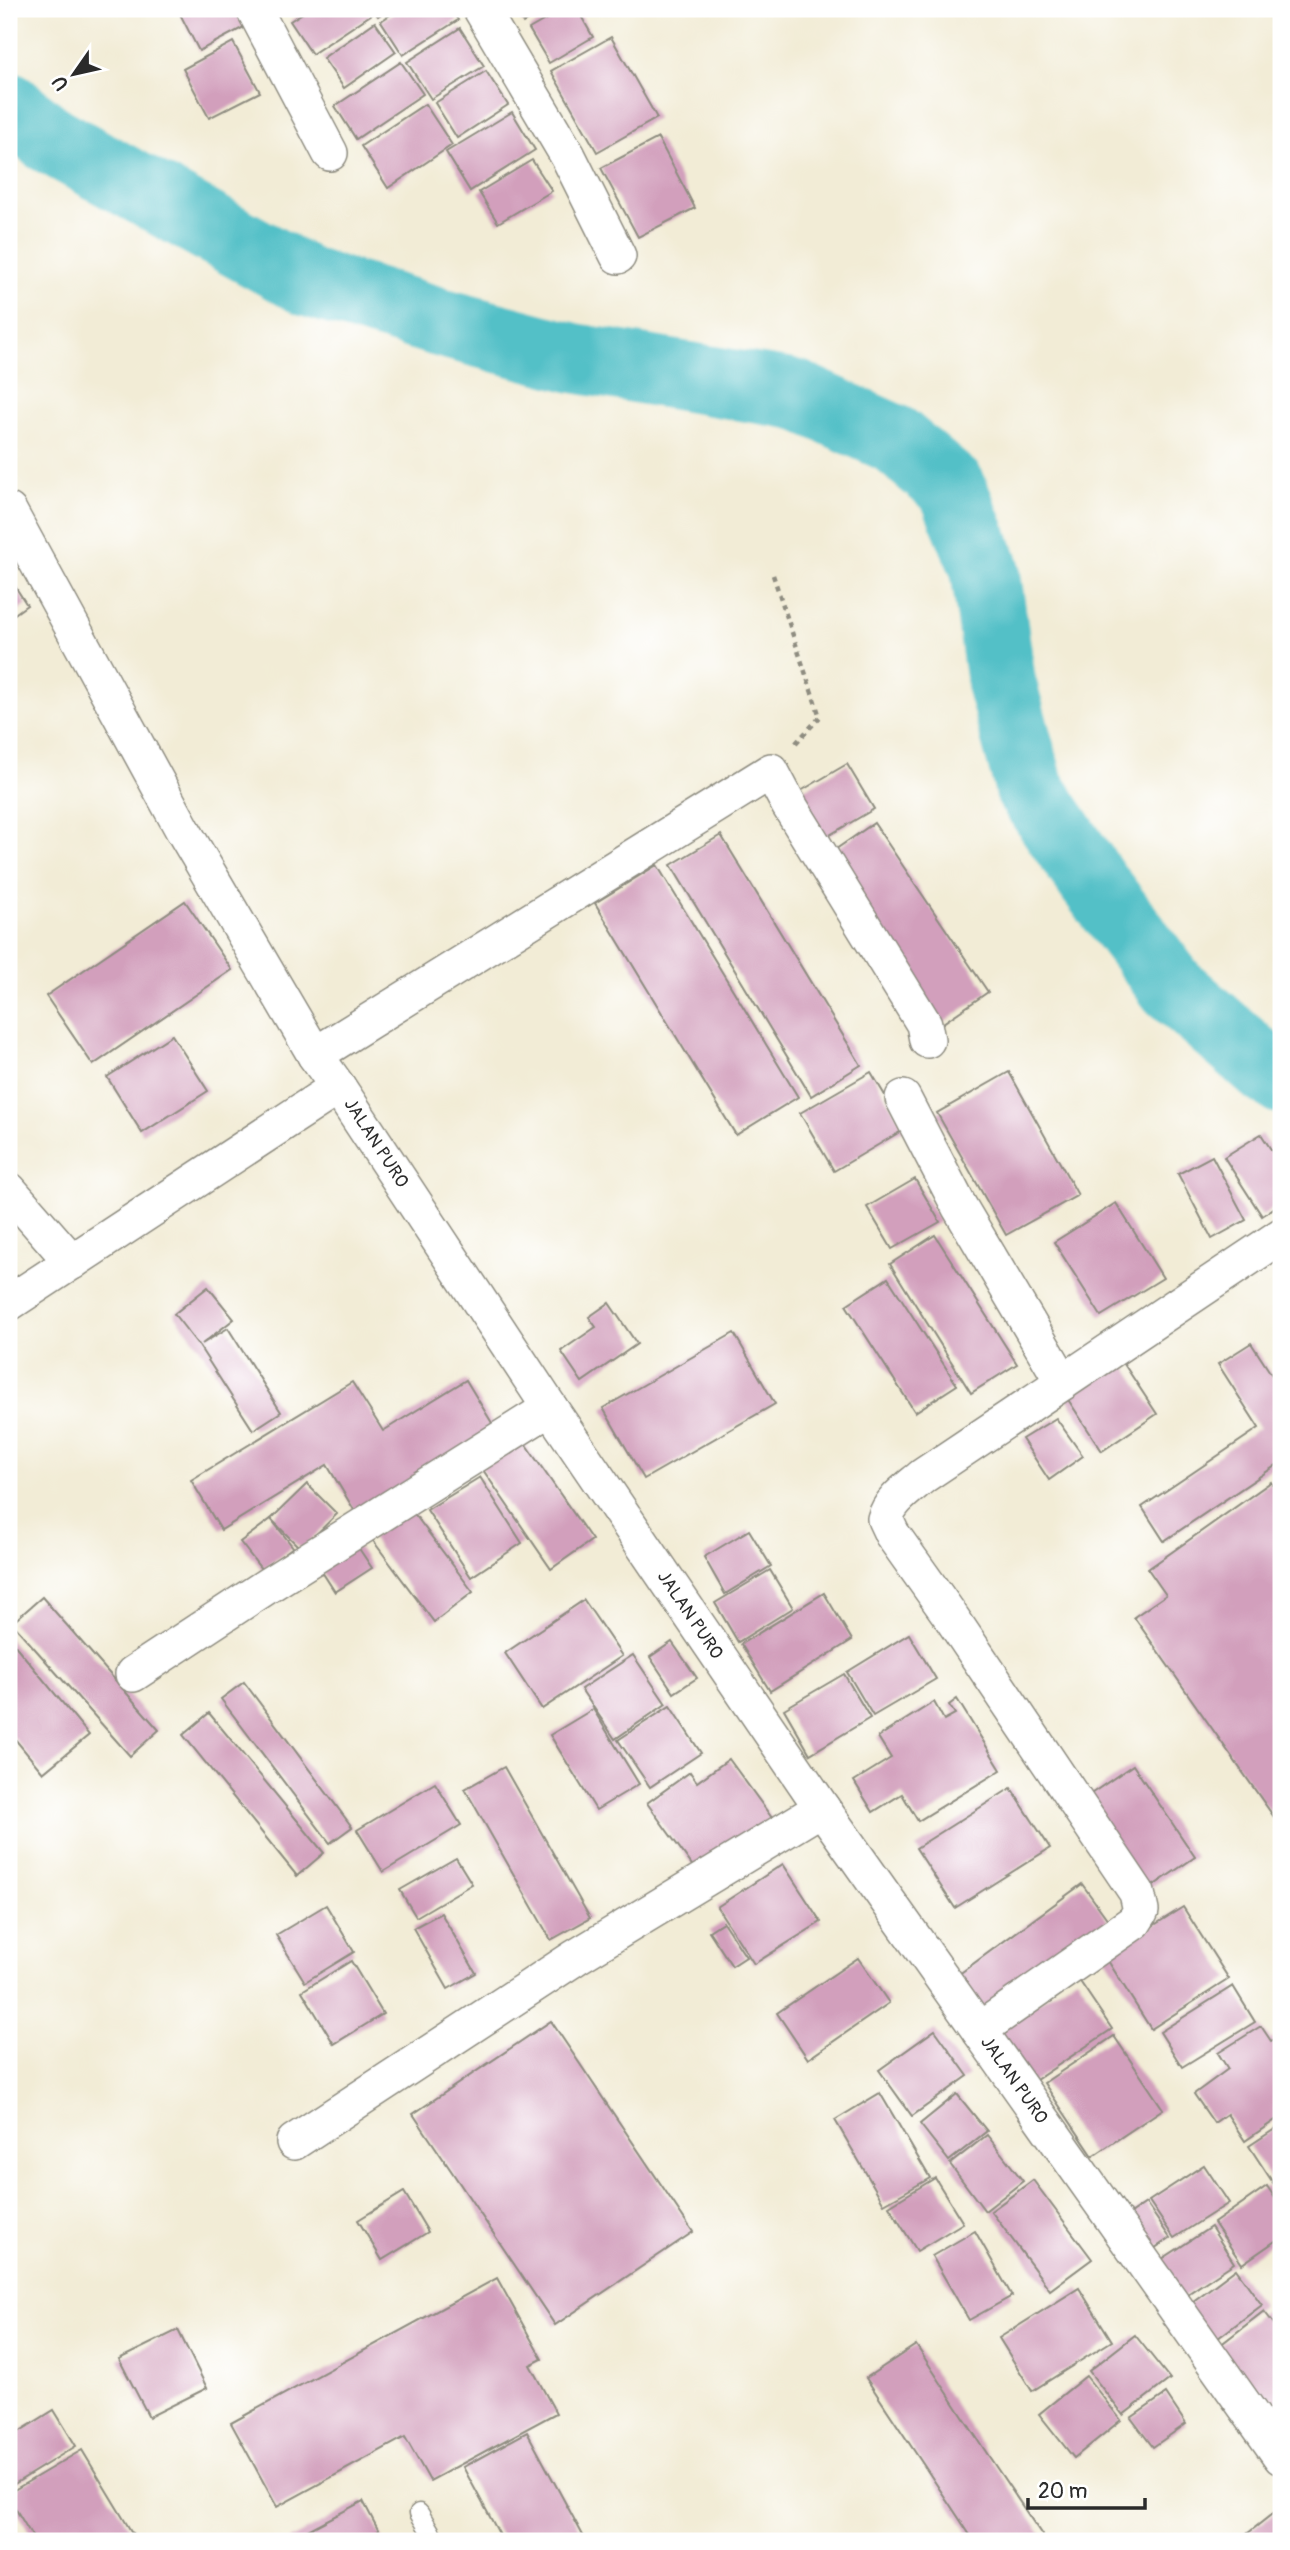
<svg xmlns="http://www.w3.org/2000/svg" width="1290" height="2550" viewBox="0 0 1290 2550" font-family="Pangolin,sans-serif">
  <style>
    .lines { fill: none; stroke-linecap: round; stroke-linejoin: round }
    .river { stroke: #52c0c7; stroke-width: 70 }
    .building { fill: #d29fbc }
    .service-casing { stroke: #8e8c80; stroke-width: 21 }
    .minor-casing { stroke: #8e8c80; stroke-width: 38 }
    .path { stroke: #8e8c80; stroke-width: 4.5; stroke-dasharray: 5 5; stroke-linecap: butt }
    .service { stroke: #fff; stroke-width: 18 }
    .minor { stroke: #fff; stroke-width: 35 }
    .labels { text-anchor: middle; dominant-baseline: central; stroke-width: 5; stroke-linejoin: round; paint-order: stroke }
    .street-label { font-size: 18px; fill: #2b2b2b; stroke: #fff }
  </style>
  <rect width="100%" height="100%" fill="#fff"/>
  <filter id="ink" filterUnits="userSpaceOnUse"><feTurbulence type="fractalNoise" baseFrequency=".0143" numOctaves="2"/><feDisplacementMap in="SourceGraphic" scale="14" xChannelSelector="R" yChannelSelector="G"/><feConvolveMatrix kernelMatrix="1 2 1 2 8 2 1 2 1" color-interpolation-filters="sRGB"/></filter>
  <filter id="wash" filterUnits="userSpaceOnUse"><feTurbulence type="fractalNoise" baseFrequency=".00686" numOctaves="4" result="noise"/><feDisplacementMap in="SourceGraphic" scale="28" xChannelSelector="R" yChannelSelector="G"/><feGaussianBlur stdDeviation="1.57" result="paint"/><feColorMatrix in="noise" values="0 0 0 0 0 0 0 0 0 0 0 0 0 0 0 0 0 1.4 0 .05"/><feComposite in="paint" operator="in"/></filter>
  <g filter="url(#wash)">
    <rect width="100%" height="100%" fill="#f2ecd6"/>
    <g class="lines">
      <polyline class="river" points="9,106 48,138 308,282 439,322 574,358 797,395 894,439 952,488 985,568 1001,682 1030,789 1093,882 1172,987 1264,1068 1281,1079"/>
    </g>
    <g id="blocks">
      <g class="building">
        <polygon points="190,9 234,9 244,27 199,51 180,14"/>
        <polygon points="309,9 368,9 372,14 312,54 290,21"/>
        <polygon points="373,9 388,9 378,16"/>
        <polygon points="399,9 450,9 458,20 403,55 381,21"/>
        <polygon points="515,9 547,9 523,23"/>
        <polygon points="564,9 577,9 593,37 549,63 529,29"/>
        <polygon points="375,22 396,52 344,88 323,58"/>
        <polygon points="460,28 484,66 431,99 407,62"/>
        <polygon points="611,37 657,118 597,152 551,71"/>
        <polygon points="233,42 260,92 209,118 183,69"/>
        <polygon points="401,62 423,94 356,139 335,106"/>
        <polygon points="486,71 508,105 457,138 435,103"/>
        <polygon points="425,104 452,145 388,188 361,146"/>
        <polygon points="512,112 535,150 470,191 446,152"/>
        <polygon points="658,138 695,208 638,237 601,168"/>
        <polygon points="532,160 552,191 498,223 479,192"/>
        <polygon points="9,577 27,605 9,618"/>
        <polygon points="847,764 874,809 821,840 794,795"/>
        <polygon points="874,823 988,992 940,1025 826,856"/>
        <polygon points="721,835 861,1065 811,1096 671,865"/>
        <polygon points="657,865 798,1097 736,1135 595,903"/>
        <polygon points="185,901 232,970 93,1065 46,996"/>
        <polygon points="172,1035 208,1091 142,1133 107,1077"/>
        <polygon points="871,1072 905,1129 834,1171 800,1113"/>
        <polygon points="1009,1072 1078,1195 1006,1235 937,1113"/>
        <polygon points="1261,1134 1281,1165 1281,1203 1262,1216 1224,1157"/>
        <polygon points="1212,1156 1246,1220 1212,1239 1178,1174"/>
        <polygon points="915,1179 940,1222 892,1249 867,1207"/>
        <polygon points="1116,1203 1163,1278 1101,1316 1054,1242"/>
        <polygon points="935,1235 1017,1364 971,1393 890,1264"/>
        <polygon points="888,1278 957,1385 915,1412 846,1305"/>
        <polygon points="208,1287 234,1319 202,1344 228,1328 281,1412 253,1430 199,1346 174,1314"/>
        <polygon points="609,1303 637,1344 582,1382 561,1351 596,1327 589,1317"/>
        <polygon points="734,1333 775,1404 644,1479 603,1408"/>
        <polygon points="1251,1343 1281,1389 1281,1462 1164,1541 1142,1507 1259,1428 1218,1364"/>
        <polygon points="1122,1361 1157,1414 1102,1451 1067,1398"/>
        <polygon points="466,1380 495,1428 356,1513 327,1465 221,1530 191,1480 352,1382 383,1431"/>
        <polygon points="1056,1418 1083,1456 1049,1480 1022,1439"/>
        <polygon points="522,1439 592,1540 551,1569 481,1467"/>
        <polygon points="480,1477 522,1543 471,1577 427,1510"/>
        <polygon points="1271,1482 1281,1497 1281,1827 1134,1617 1166,1595 1148,1569"/>
        <polygon points="307,1484 337,1514 301,1549 271,1519"/>
        <polygon points="410,1508 473,1592 434,1622 371,1538"/>
        <polygon points="271,1519 293,1547 262,1570 240,1542"/>
        <polygon points="749,1530 771,1566 725,1594 704,1557"/>
        <polygon points="354,1541 372,1568 335,1592 317,1564"/>
        <polygon points="770,1570 793,1608 738,1642 715,1603"/>
        <polygon points="824,1593 852,1640 770,1691 741,1644"/>
        <polygon points="42,1597 159,1730 130,1756 12,1623"/>
        <polygon points="584,1600 622,1656 542,1709 505,1653"/>
        <polygon points="909,1634 936,1679 873,1716 847,1672"/>
        <polygon points="9,1638 89,1735 43,1773 9,1732"/>
        <polygon points="672,1642 697,1678 674,1693 650,1657"/>
        <polygon points="633,1655 666,1704 615,1739 581,1689"/>
        <polygon points="844,1674 870,1718 810,1754 784,1709"/>
        <polygon points="244,1682 352,1827 330,1843 221,1699"/>
        <polygon points="957,1699 1001,1770 918,1821 902,1794 873,1812 854,1781 891,1758 878,1737 934,1702 944,1720 955,1714 949,1705"/>
        <polygon points="670,1706 701,1753 650,1787 618,1740"/>
        <polygon points="593,1709 639,1784 596,1810 550,1735"/>
        <polygon points="209,1713 324,1853 297,1876 183,1735"/>
        <polygon points="729,1759 772,1818 697,1872 647,1803 690,1772 697,1782"/>
        <polygon points="1133,1765 1195,1857 1144,1892 1082,1800"/>
        <polygon points="504,1767 590,1918 551,1940 465,1789"/>
        <polygon points="435,1783 461,1825 383,1872 357,1830"/>
        <polygon points="1011,1788 1050,1848 955,1908 916,1848"/>
        <polygon points="456,1858 472,1884 416,1917 400,1890"/>
        <polygon points="783,1864 821,1922 754,1964 717,1907"/>
        <polygon points="1082,1884 1108,1920 985,2012 958,1975"/>
        <polygon points="326,1905 354,1952 305,1982 276,1935"/>
        <polygon points="1183,1907 1229,1979 1151,2029 1105,1956"/>
        <polygon points="441,1913 476,1973 448,1989 413,1928"/>
        <polygon points="723,1922 746,1957 732,1966 709,1931"/>
        <polygon points="858,1958 889,2003 808,2059 777,2013"/>
        <polygon points="351,1961 383,2014 334,2044 302,1991"/>
        <polygon points="1077,1977 1112,2029 1027,2086 992,2033"/>
        <polygon points="1233,1986 1255,2022 1182,2067 1160,2032"/>
        <polygon points="551,2021 693,2232 555,2325 413,2114"/>
        <polygon points="1261,2026 1271,2041 1276,2038 1281,2046 1281,2116 1245,2141 1227,2114 1214,2123 1194,2094 1228,2069 1218,2053"/>
        <polygon points="935,2030 968,2076 912,2116 879,2070"/>
        <polygon points="1114,2036 1163,2109 1093,2156 1044,2083"/>
        <polygon points="880,2093 930,2178 884,2204 835,2120"/>
        <polygon points="957,2094 987,2131 949,2161 920,2124"/>
        <polygon points="1281,2125 1281,2195 1249,2146"/>
        <polygon points="987,2135 1023,2181 985,2211 950,2164"/>
        <polygon points="1204,2165 1229,2203 1174,2238 1149,2201"/>
        <polygon points="935,2178 963,2223 917,2251 889,2206"/>
        <polygon points="1033,2180 1092,2259 1050,2290 991,2211"/>
        <polygon points="1267,2186 1281,2207 1281,2237 1242,2264 1214,2223"/>
        <polygon points="404,2192 428,2232 382,2260 358,2220"/>
        <polygon points="1146,2203 1170,2238 1140,2258 1117,2223"/>
        <polygon points="1211,2227 1234,2263 1174,2303 1150,2267"/>
        <polygon points="975,2231 1012,2296 969,2320 932,2256"/>
        <polygon points="1236,2269 1262,2305 1206,2347 1180,2311"/>
        <polygon points="497,2278 542,2359 530,2365 556,2413 430,2481 405,2437 277,2507 231,2423"/>
        <polygon points="1079,2288 1112,2341 1032,2391 999,2338"/>
        <polygon points="1264,2311 1281,2333 1281,2410 1263,2423 1210,2353"/>
        <polygon points="178,2330 207,2388 149,2417 119,2359"/>
        <polygon points="1135,2335 1170,2379 1123,2415 1089,2371"/>
        <polygon points="916,2345 986,2452 1046,2541 974,2541 866,2378"/>
        <polygon points="1086,2376 1121,2420 1074,2458 1039,2414"/>
        <polygon points="1166,2394 1186,2424 1153,2447 1131,2418"/>
        <polygon points="54,2410 76,2446 11,2486 9,2438"/>
        <polygon points="527,2432 586,2541 503,2541 463,2467"/>
        <polygon points="82,2450 137,2541 35,2541 9,2498 9,2493"/>
        <polygon points="363,2501 384,2541 287,2541"/>
        <polygon points="1276,2511 1281,2517 1281,2541 1238,2541"/>
      </g>
    </g>
  </g>
  <g filter="url(#ink)">
    <use href="#blocks" fill-opacity="0" stroke="#8e8c80" stroke-width="2"/>
    <g class="lines">
      <defs>
        <polyline id="service" points="419,2513 436,2541"/>
        <g id="minor">
          <polyline points="254,9 330,153"/>
          <polyline points="481,9 568,156 618,256"/>
          <polyline points="9,511 183,830 315,1055 338,1087 550,1408 822,1808 1281,2457"/>
          <polyline points="315,1055 771,771 789,805 924,1024 927,1040"/>
          <polyline points="903,1098 959,1206 1063,1382"/>
          <polyline points="9,1190 72,1262"/>
          <polyline points="9,1303 338,1087"/>
          <polyline points="133,1674 267,1586 550,1408"/>
          <path d="M 979,2030 L 1134,1922 L 1141,1911 L 1137,1893 L 949,1614 L 892,1534 L 885,1519 C 890,1500 908,1489 923,1476 L 1281,1236"/>
          <polyline points="294,2142 576,1957 822,1808"/>
        </g>
      </defs>
      <use href="#service" class="service-casing"/>
      <use href="#minor" class="minor-casing"/>
      <polyline class="path" points="773,575 820,717 794,745"/>
      <use href="#service" class="service"/>
      <use href="#minor" class="minor"/>
    </g>
  </g>
  <g class="labels">
    <g class="street-label">
      <text transform="translate(376 1143) rotate(57)">JALAN PURO</text>
      <text transform="translate(690 1615) rotate(56)">JALAN PURO</text>
      <text transform="translate(1014 2080) rotate(55)">JALAN PURO</text>
    </g>
  </g>
  <rect width="1290" height="2550" fill="none" stroke="#fff" stroke-width="35"/>
  <g transform="translate(74 74) rotate(236)" stroke="#ffffff" stroke-width="5" paint-order="stroke">
  <path d="M0-5L12 26L0 18L-12 26Z" fill="#2b2b2b"/>
  <text y="-10" font-size="19" font-weight="bold" text-anchor="middle" fill="#2b2b2b">U</text>
  </g>
  <path d="M1028 2498v10h117v-10" fill="none" stroke="#2b2b2b" stroke-width="3.5"/>
  <text x="1038" y="2498" font-size="21" fill="#2b2b2b" stroke="#ffffff" stroke-width="5" paint-order="stroke">20 m</text>
</svg>
